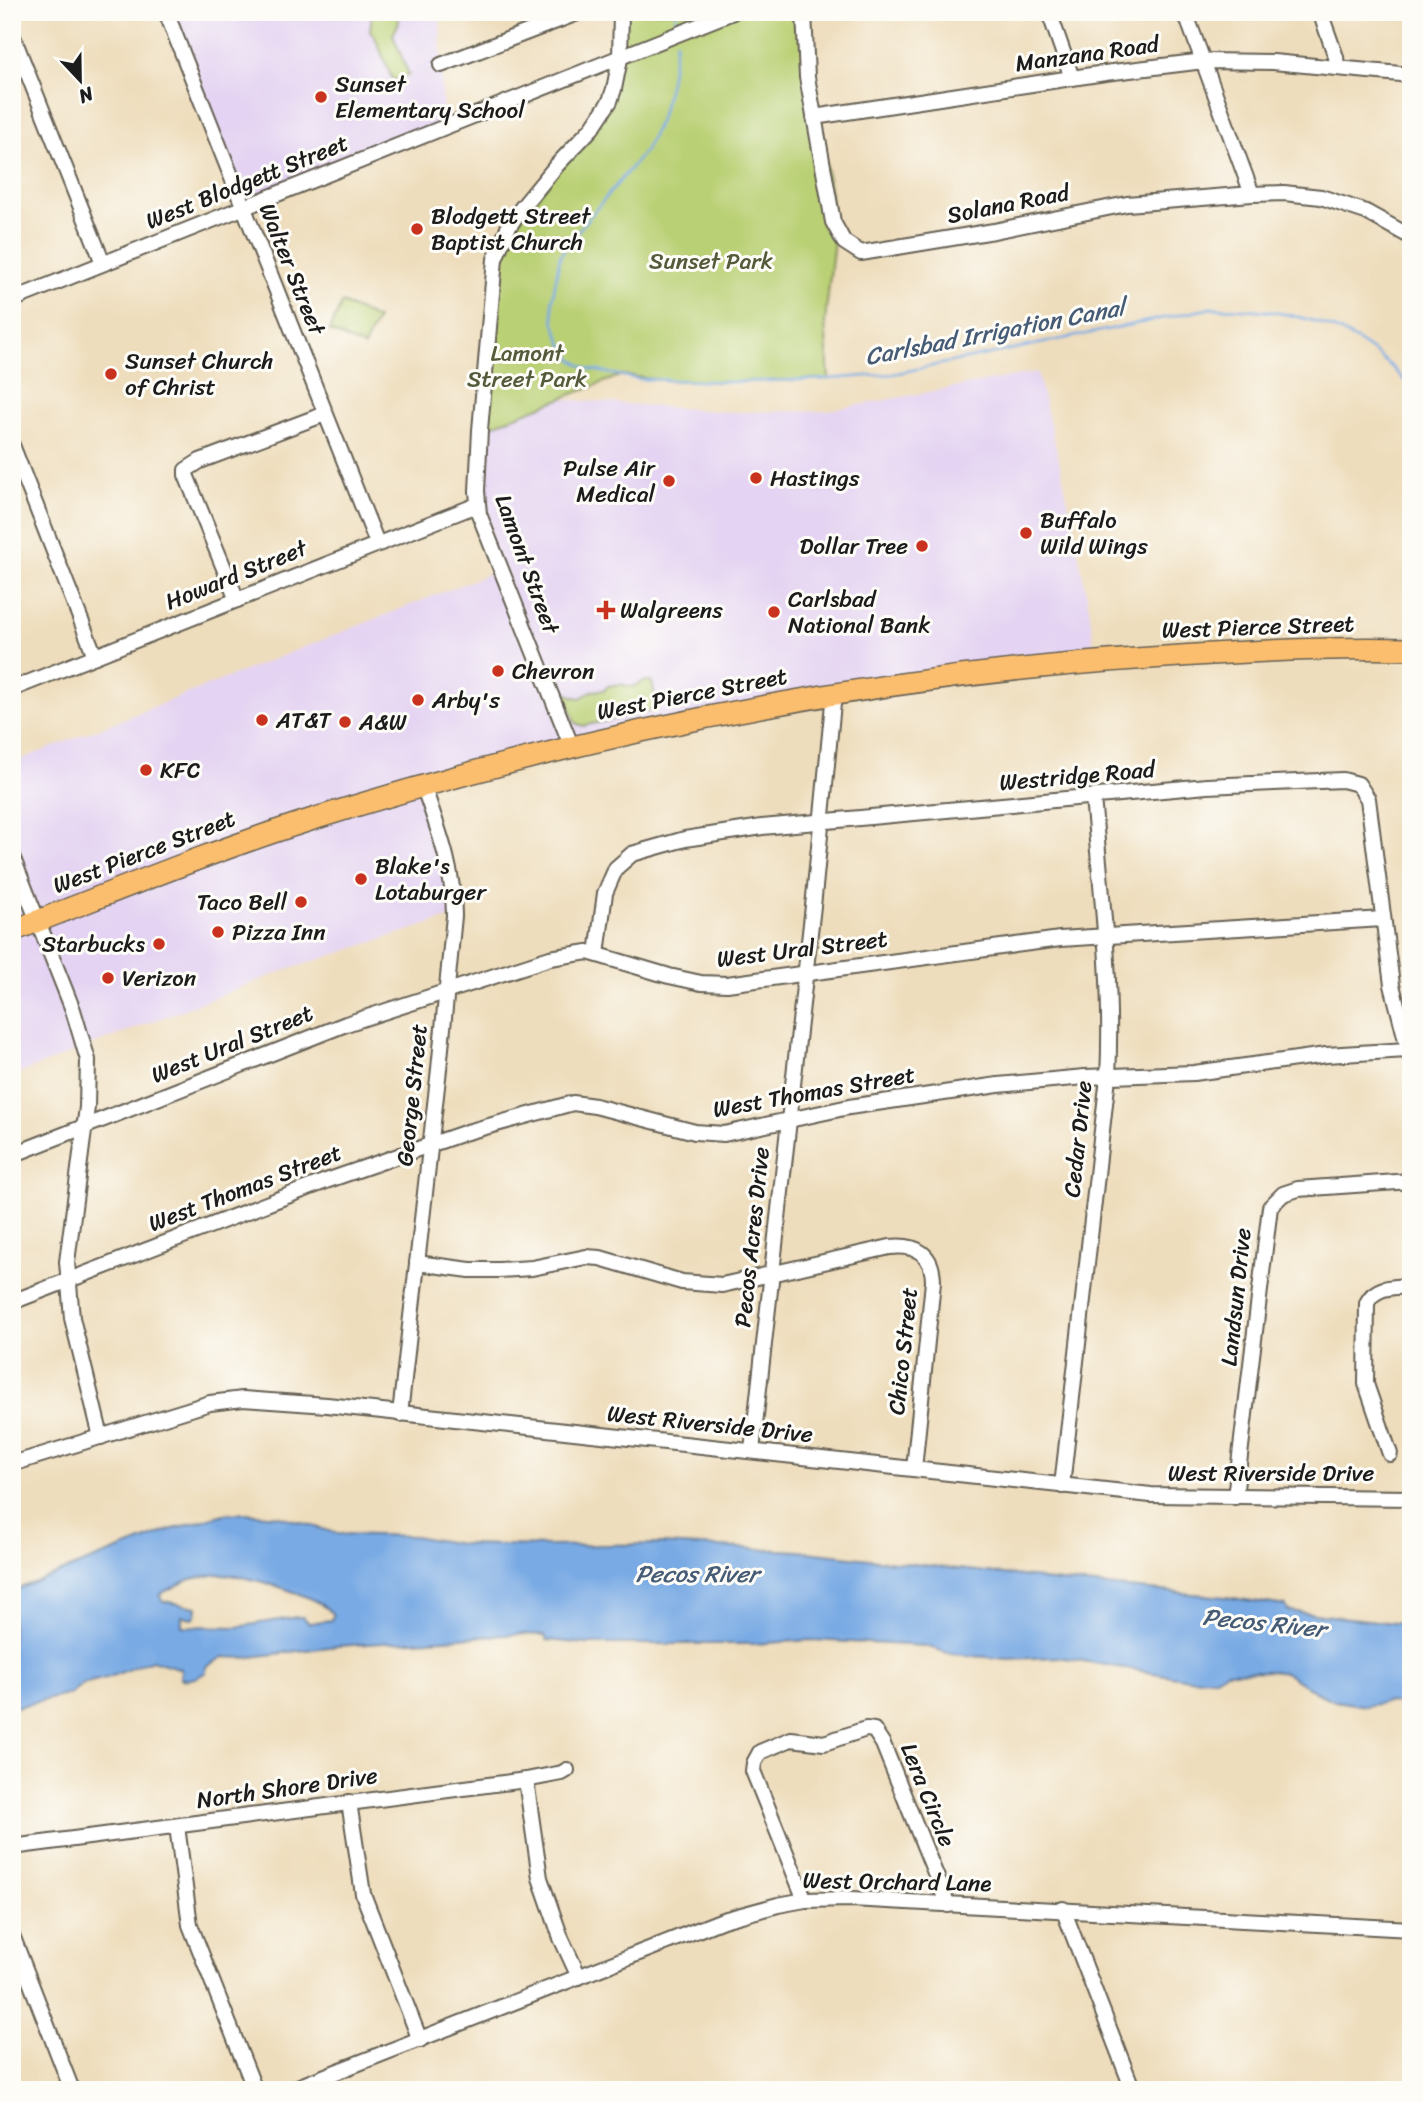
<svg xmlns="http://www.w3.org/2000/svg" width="1423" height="2102" viewBox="0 0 1423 2102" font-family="Sriracha,sans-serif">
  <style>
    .built { fill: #e4d3f2 }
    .green { fill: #bad074; stroke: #6b7648; stroke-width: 2 }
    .water { fill: #79aae4; stroke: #4a6380; stroke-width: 2; fill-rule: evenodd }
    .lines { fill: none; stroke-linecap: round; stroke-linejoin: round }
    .stream { stroke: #79aae4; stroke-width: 2.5 }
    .minor-casing { stroke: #666054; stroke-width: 18 }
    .highway-casing { stroke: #666054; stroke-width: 24 }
    .minor { stroke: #fff; stroke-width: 14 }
    .highway { stroke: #fbbe6e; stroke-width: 21 }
    .poi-dot { fill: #c8321e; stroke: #fdfcf7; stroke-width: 2.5 }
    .labels { text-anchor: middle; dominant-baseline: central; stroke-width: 6; stroke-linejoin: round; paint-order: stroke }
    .street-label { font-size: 23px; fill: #1c1c1c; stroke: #fdfcf7 }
    .poi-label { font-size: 23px; fill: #1c1c1c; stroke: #fdfcf7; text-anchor: start }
    .park-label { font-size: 23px; fill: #535b3b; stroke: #fdfcf7 }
    .water-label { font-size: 24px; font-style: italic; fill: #465c76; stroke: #fdfcf7 }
  </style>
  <rect width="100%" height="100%" fill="#fdfcf7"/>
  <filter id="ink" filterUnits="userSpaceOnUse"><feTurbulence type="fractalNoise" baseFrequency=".0143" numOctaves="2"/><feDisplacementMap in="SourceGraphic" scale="14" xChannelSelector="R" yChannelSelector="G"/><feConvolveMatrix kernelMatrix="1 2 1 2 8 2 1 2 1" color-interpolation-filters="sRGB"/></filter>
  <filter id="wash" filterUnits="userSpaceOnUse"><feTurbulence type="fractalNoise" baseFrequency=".00686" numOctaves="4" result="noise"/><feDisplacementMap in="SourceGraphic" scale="28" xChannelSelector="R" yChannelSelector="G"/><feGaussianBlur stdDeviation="1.57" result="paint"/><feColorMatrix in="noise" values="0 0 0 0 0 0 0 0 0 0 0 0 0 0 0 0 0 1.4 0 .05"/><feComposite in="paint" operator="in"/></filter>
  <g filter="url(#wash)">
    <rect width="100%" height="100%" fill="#eeddbc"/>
    <g class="built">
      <polygon points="166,12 440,12 443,129 244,208"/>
      <polygon points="1037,372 1063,477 1089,607 1096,661 900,684 424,785 454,916 283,971 12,1076 12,763 501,569 479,514 480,430 560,399 731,412 826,411"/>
    </g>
    <g class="green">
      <polygon points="372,12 398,12 399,22 393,35 409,75 393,81 375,37 370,31"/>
      <polygon points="621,12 804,12 835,230 825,322 829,379 733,382 660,380 622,375 480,430 500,245 604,112"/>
      <polygon points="342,303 377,319 364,347 329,331"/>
      <polygon points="645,681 652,682 656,702 651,711 583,726 575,723 564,691 574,697 581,698 592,691 604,690 608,686 620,684 632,687"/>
    </g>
    <path class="water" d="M 245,1513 L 280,1516 L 339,1534 L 414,1536 L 460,1544 L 550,1546 L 661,1544 L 798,1551 L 1039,1578 L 1041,1580 L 1226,1597 L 1286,1606 L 1288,1611 L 1411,1625 L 1411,1704 L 1386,1702 L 1366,1706 L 1335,1701 L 1315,1692 L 1286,1673 L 1270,1671 L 1226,1672 L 1216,1678 L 1189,1679 L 1059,1657 L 1008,1659 L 951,1654 L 926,1646 L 810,1640 L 753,1644 L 587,1644 L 547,1640 L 545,1635 L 521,1634 L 337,1646 L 243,1658 L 223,1657 L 206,1667 L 206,1672 C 199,1677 188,1682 180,1678 L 181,1669 L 152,1660 L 110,1677 L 82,1684 L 70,1694 L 12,1708 L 12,1591 L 170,1530 L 224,1514 ZM 218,1574 C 242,1574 320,1595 333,1615 L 331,1620 L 309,1623 L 303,1617 L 297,1617 L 237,1627 L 182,1626 L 182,1616 L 193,1618 L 196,1615 L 197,1607 L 163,1601 L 160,1597 L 162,1593 L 190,1579 Z"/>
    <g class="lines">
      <g class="stream">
        <polyline points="676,28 676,12"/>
        <path d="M 676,41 L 670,82 L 660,119 L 645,151 L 571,239 L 560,256 L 552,302 L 554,324 L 562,343 L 573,360 L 588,369 L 638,379 L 733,382 L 829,379 L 893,374 L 1212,308 C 1291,308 1358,323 1411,388"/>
      </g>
    </g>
  </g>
  <g filter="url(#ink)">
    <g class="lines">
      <defs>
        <g id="minor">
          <polyline points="166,12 377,543"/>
          <polyline points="804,12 807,77 833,222 844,242 861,253 994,231 1127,204 1252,194 1284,193 1321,197 1366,212 1411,237"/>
          <polyline points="1049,12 1072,78"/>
          <polyline points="1185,12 1252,194"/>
          <polyline points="1320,12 1336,57 1337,67"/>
          <polyline points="12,34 103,263"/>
          <polyline points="441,65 580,12"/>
          <polyline points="814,117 1105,73 1204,61 1273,62 1411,75"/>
          <polyline points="12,300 733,12"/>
          <polyline points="12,445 95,656"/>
          <polyline points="237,600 186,475 186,470 200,461 325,414"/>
          <polyline points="12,689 477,505"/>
          <polyline points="571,745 479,514 477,491 480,430 495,259 508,228 520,210 557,165 592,128 610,101 614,89 620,59 621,12"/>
          <polyline points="12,856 73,1010 88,1060 87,1107 67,1262 72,1318 101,1437"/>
          <polyline points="597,954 605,893 616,868 632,854 685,839 762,827 1207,786 1343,780 1358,784 1368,799 1392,985 1410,1056"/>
          <polyline points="12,1155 346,1024 550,958 588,952 669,976 701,983 727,984 1060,939 1383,919"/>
          <path d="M 417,1263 L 470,1270 L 499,1270 L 532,1268 L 586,1257 L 600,1258 L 682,1282 L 722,1285 L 890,1247 C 917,1244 933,1254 933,1282 L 914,1469"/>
          <polyline points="12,1302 326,1181 467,1132 573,1103 595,1106 695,1132 724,1134 849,1107 998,1085 1085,1077 1194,1073 1326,1055 1407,1050"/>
          <path d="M 400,1414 L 439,1069 L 454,916 C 454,869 438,829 423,785"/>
          <polyline points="752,1451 814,897 834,693"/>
          <path d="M 1390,1454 L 1366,1384 L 1367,1303 C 1375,1286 1394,1287 1411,1286"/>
          <polyline points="12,1464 210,1403 243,1399 327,1405 1151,1495 1411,1498"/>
          <path d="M 1062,1486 L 1108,1077 C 1113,983 1101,890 1093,797"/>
          <polyline points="1235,1497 1270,1207 1283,1194 1298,1189 1411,1181"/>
          <polyline points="526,1780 540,1878 561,1938 579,1977"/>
          <polyline points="349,1802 363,1894 420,2040"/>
          <polyline points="177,1826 190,1925 255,2090"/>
          <polyline points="12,1847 526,1780 562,1773 567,1770"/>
          <polyline points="805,1900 753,1771 754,1763 760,1752 791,1739 824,1743 866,1729 874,1730 883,1744 948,1905"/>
          <polyline points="1063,1909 1133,2090"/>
          <polyline points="12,1935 72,2090"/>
          <polyline points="290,2090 723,1920 778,1905 805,1900 851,1899 1411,1929"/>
        </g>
        <path id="highway" d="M 12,931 C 111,893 209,852 310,820 C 588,732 874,675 1165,657 C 1247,651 1329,647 1411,649"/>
      </defs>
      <use href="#minor" class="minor-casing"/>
      <use href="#highway" class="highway-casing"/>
      <use href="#minor" class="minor"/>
      <use href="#highway" class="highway"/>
    </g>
  </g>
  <g class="poi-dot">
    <circle cx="321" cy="97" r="7"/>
    <circle cx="417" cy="229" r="7"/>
    <circle cx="111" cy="374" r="7"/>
    <circle cx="756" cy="478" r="7"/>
    <circle cx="669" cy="481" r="7"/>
    <circle cx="1026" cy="533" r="7"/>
    <circle cx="922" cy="546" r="7"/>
    <path d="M602.5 599.5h7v7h7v7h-7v7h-7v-7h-7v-7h7z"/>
    <circle cx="774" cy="612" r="7"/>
    <circle cx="498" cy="671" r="7"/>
    <circle cx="418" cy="700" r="7"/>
    <circle cx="262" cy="720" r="7"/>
    <circle cx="345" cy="722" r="7"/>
    <circle cx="146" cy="770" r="7"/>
    <circle cx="361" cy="879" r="7"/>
    <circle cx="301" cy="902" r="7"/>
    <circle cx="218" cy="932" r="7"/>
    <circle cx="159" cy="944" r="7"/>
    <circle cx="108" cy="978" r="7"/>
  </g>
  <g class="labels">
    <g class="street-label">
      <text transform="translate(1087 54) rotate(-8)">Manzana Road</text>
      <text transform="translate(247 182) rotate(-22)">West Blodgett Street</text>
      <text transform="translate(1008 204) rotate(-11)">Solana Road</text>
      <text transform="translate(292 269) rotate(68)">Walter Street</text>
      <text transform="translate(527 564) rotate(70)">Lamont Street</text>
      <text transform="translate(236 575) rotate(-22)">Howard Street</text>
      <text transform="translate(1258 627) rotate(-2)">West Pierce Street</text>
      <text transform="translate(692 694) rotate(-11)">West Pierce Street</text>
      <text transform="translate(1077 776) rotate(-5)">Westridge Road</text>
      <text transform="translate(144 852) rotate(-21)">West Pierce Street</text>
      <text transform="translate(802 949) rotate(-7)">West Ural Street</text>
      <text transform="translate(232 1044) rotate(-22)">West Ural Street</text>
      <text transform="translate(814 1092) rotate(-10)">West Thomas Street</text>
      <text transform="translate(412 1095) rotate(-84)">George Street</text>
      <text transform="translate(1078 1139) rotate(-84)">Cedar Drive</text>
      <text transform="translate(245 1188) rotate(-21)">West Thomas Street</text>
      <text transform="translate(752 1237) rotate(-84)">Pecos Acres Drive</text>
      <text transform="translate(1236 1297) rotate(-84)">Landsun Drive</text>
      <text transform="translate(903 1351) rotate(-84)">Chico Street</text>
      <text transform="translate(710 1424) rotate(6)">West Riverside Drive</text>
      <text x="1271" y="1473">West Riverside Drive</text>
      <text transform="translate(287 1788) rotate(-8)">North Shore Drive</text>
      <text transform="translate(928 1795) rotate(68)">Lera Circle</text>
      <text transform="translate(897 1882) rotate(1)">West Orchard Lane</text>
    </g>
    <g class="poi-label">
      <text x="335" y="84">Sunset<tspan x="335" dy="26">Elementary School</tspan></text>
      <text x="431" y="216">Blodgett Street<tspan x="431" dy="26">Baptist Church</tspan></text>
      <text x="125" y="361">Sunset Church<tspan x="125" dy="26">of Christ</tspan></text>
      <text x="655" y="468" text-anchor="end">Pulse Air<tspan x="655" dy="26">Medical</tspan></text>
      <text x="770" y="478">Hastings</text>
      <text x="1040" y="520">Buffalo<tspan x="1040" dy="26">Wild Wings</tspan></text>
      <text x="908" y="546" text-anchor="end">Dollar Tree</text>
      <text x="788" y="599">Carlsbad<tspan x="788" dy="26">National Bank</tspan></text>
      <text x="620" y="610">Walgreens</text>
      <text x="512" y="671">Chevron</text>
      <text x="432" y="700">Arby's</text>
      <text x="276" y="720">AT&amp;T</text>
      <text x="359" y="722">A&amp;W</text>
      <text x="160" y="770">KFC</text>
      <text x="375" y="866">Blake's<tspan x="375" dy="26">Lotaburger</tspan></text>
      <text x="287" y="902" text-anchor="end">Taco Bell</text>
      <text x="232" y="932">Pizza Inn</text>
      <text x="145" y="944" text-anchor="end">Starbucks</text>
      <text x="122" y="978">Verizon</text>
    </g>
    <g class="park-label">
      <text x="711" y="261">Sunset Park</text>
      <text x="527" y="353">Lamont<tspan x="527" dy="26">Street Park</tspan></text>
    </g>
    <g class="water-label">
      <text transform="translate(995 332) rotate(-11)">Carlsbad Irrigation Canal</text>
      <text x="697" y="1574">Pecos River</text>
      <text transform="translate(1264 1623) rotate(6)">Pecos River</text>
    </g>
  </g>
  <rect width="1423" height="2102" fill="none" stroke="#fdfcf7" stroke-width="42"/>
  <g transform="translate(80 80) rotate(158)" stroke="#fdfcf7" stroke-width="5" paint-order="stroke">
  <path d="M0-5L12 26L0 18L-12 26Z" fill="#1c1c1c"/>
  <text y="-10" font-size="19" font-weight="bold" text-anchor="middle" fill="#1c1c1c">N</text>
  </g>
</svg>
